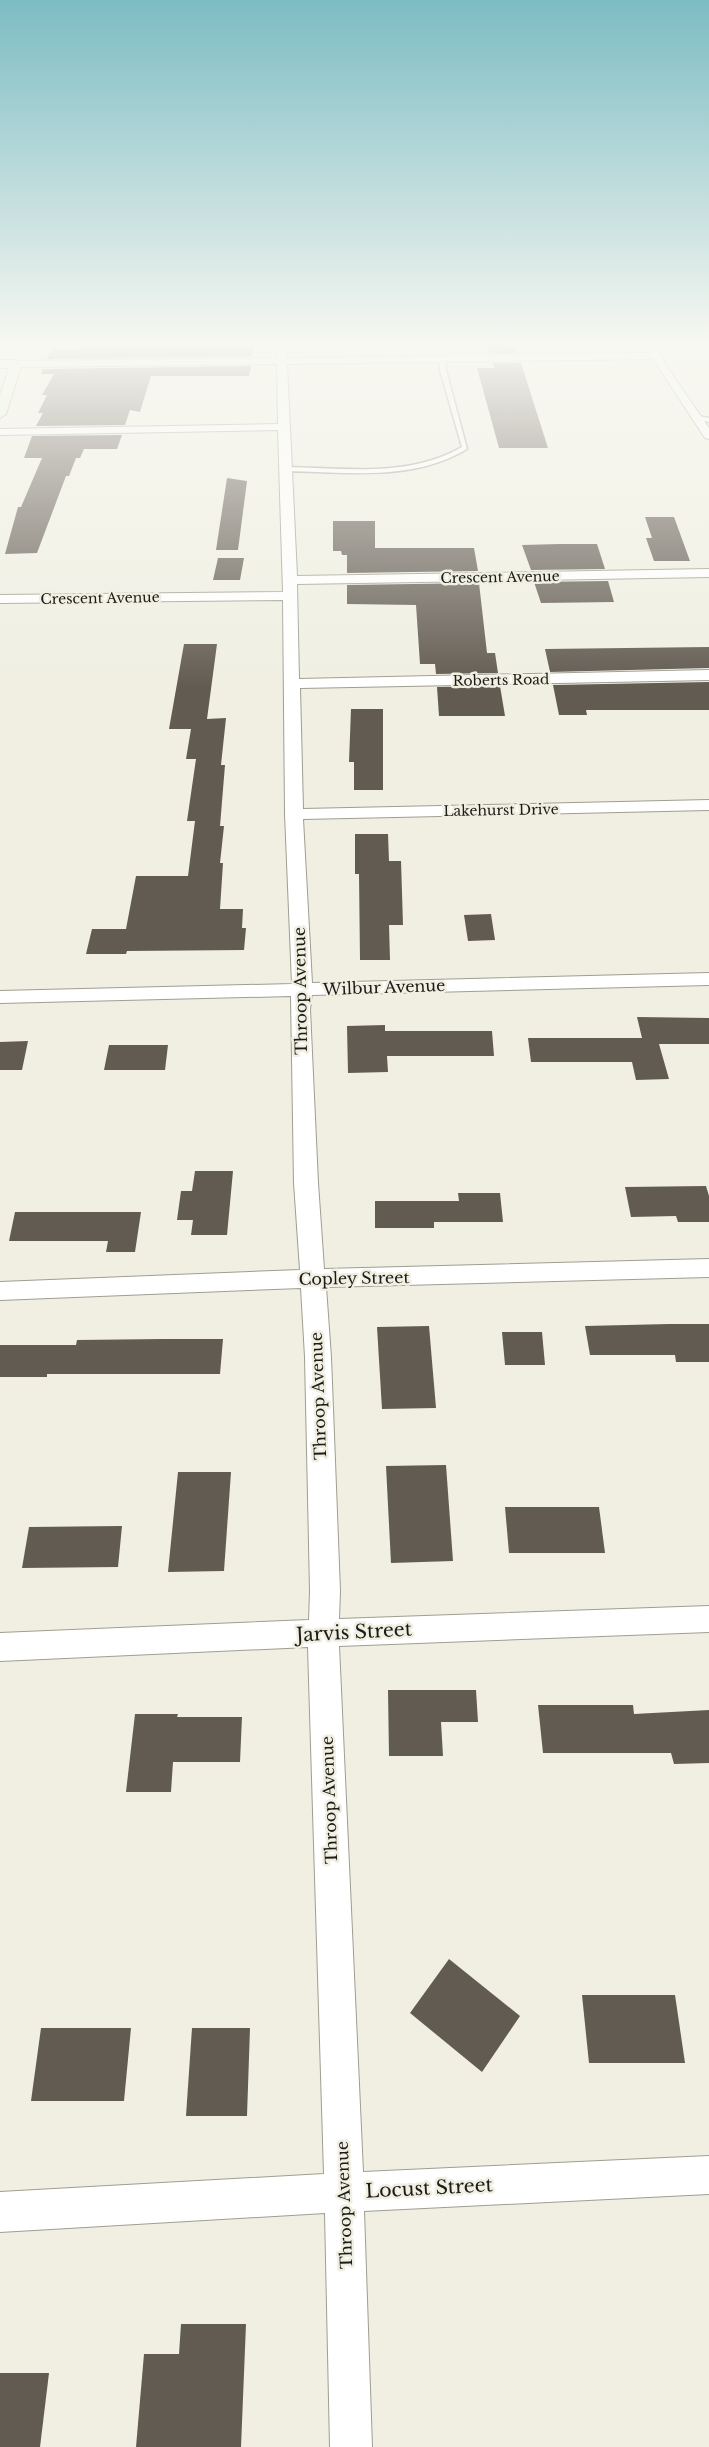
<svg xmlns="http://www.w3.org/2000/svg" width="709" height="2447" viewBox="0 0 709 2447" font-family="'Libre Baskerville',serif">
  <style>
    .building { fill: #625b52 }
    .lines { fill: none; stroke-linecap: round; stroke-linejoin: round }
    .service-casing { stroke: #9f9e92; stroke-width: 3 }
    .minor-casing { stroke: #9f9e92; stroke-width: 2 }
    .secondary-casing { stroke: #9f9e92; stroke-width: 2 }
    .service { fill: #fff; fill-rule: evenodd }
    .minor { fill: #fff; fill-rule: evenodd }
    .secondary { fill: #ecf8dc; fill-rule: evenodd }
    .labels { text-anchor: middle; dominant-baseline: central; stroke-width: 5; stroke-linejoin: round; paint-order: stroke }
    .far-street-label { font-size: 14px; fill: #1c1b17; stroke: #f0efe2 }
    .street-label { font-size: 16px; fill: #1c1b17; stroke: #f0efe2 }
    .near-street-label { font-size: 19px; fill: #1c1b17; stroke: #f0efe2 }
  </style>
  <rect width="100%" height="100%" fill="#f0efe2"/>
  <g class="building">
    <polygon points="487,345 515,345 517,353 490,353"/>
    <polygon points="85,346 129,347 254,346 252,356 47,359 51,349 84,349"/>
    <polygon points="493,363 521,363 548,448 499,448 477,368 495,368"/>
    <polygon points="251,366 249,376 151,376 140,412 130,410 125,425 36,426 43,413 38,413 47,395 42,395 54,374 41,374 43,369"/>
    <polygon points="122,435 117,449 84,449 80,458 76,458 69,476 66,476 37,553 5,554 18,507 21,507 42,458 24,458 32,436"/>
    <polygon points="227,478 247,481 238,550 216,550"/>
    <polygon points="645,517 674,517 690,561 654,561 646,538 652,538"/>
    <polygon points="333,521 375,521 375,548 474,548 478,571 347,573 347,555 342,555 341,551 333,551"/>
    <polygon points="559,544 597,544 605,569 531,570 522,545"/>
    <polygon points="218,558 244,558 240,580 213,580"/>
    <polygon points="608,581 614,602 541,603 534,582"/>
    <polygon points="479,583 487,653 495,653 498,673 436,674 435,664 420,664 416,605 347,604 347,585"/>
    <polygon points="184,644 217,644 207,719 226,718 221,765 225,765 220,826 224,826 220,863 223,863 220,909 243,909 242,928 246,928 244,950 127,951 126,954 86,954 92,929 126,929 136,876 188,876 195,821 187,821 196,759 186,759 191,729 169,729"/>
    <polygon points="709,647 709,668 550,672 545,649"/>
    <polygon points="709,682 709,710 586,710 587,715 559,715 553,685"/>
    <polygon points="500,686 505,716 439,716 437,687"/>
    <polygon points="351,709 383,709 383,790 354,790 354,762 349,762"/>
    <polygon points="355,834 388,834 389,861 401,861 403,925 389,925 390,960 360,960 359,874 355,874"/>
    <polygon points="491,914 495,940 468,941 464,915"/>
    <polygon points="637,1017 709,1018 709,1044 659,1044 669,1079 636,1080 632,1062 531,1062 528,1038 642,1038"/>
    <polygon points="385,1025 385,1031 492,1031 494,1056 387,1056 388,1072 348,1073 347,1026"/>
    <polygon points="28,1041 22,1070 0,1070 0,1042"/>
    <polygon points="109,1045 168,1045 165,1070 104,1070"/>
    <polygon points="195,1171 233,1171 227,1235 191,1235 193,1220 177,1220 181,1191 192,1191"/>
    <polygon points="706,1186 709,1196 709,1222 678,1222 676,1216 631,1217 625,1187"/>
    <polygon points="458,1193 500,1193 503,1222 434,1222 434,1228 375,1228 375,1201 459,1201"/>
    <polygon points="15,1212 141,1212 135,1252 106,1252 108,1241 9,1241"/>
    <polygon points="669,1324 709,1324 709,1362 676,1362 675,1355 590,1355 585,1326"/>
    <polygon points="429,1326 436,1408 382,1409 377,1327"/>
    <polygon points="502,1332 542,1332 545,1365 505,1365"/>
    <polygon points="163,1339 223,1339 220,1374 47,1374 47,1377 0,1377 0,1345 76,1345 77,1340"/>
    <polygon points="446,1465 453,1561 391,1563 386,1466"/>
    <polygon points="178,1472 231,1472 224,1571 168,1572"/>
    <polygon points="505,1507 599,1507 605,1553 509,1553"/>
    <polygon points="122,1526 118,1567 22,1568 29,1527"/>
    <polygon points="388,1690 476,1690 478,1722 441,1722 443,1756 389,1756"/>
    <polygon points="538,1705 633,1705 634,1714 709,1710 709,1763 674,1764 671,1753 543,1753"/>
    <polygon points="135,1714 178,1714 177,1717 242,1717 240,1762 173,1762 171,1792 126,1792"/>
    <polygon points="449,1959 520,2016 482,2072 410,2013"/>
    <polygon points="582,1995 675,1995 685,2063 589,2063"/>
    <polygon points="41,2028 131,2028 124,2101 31,2101"/>
    <polygon points="192,2028 250,2028 247,2116 186,2116"/>
    <polygon points="181,2324 246,2324 241,2447 136,2447 144,2354 179,2354"/>
    <polygon points="0,2373 49,2373 40,2447 0,2447"/>
  </g>
  <g class="lines">
    <defs>
      <g id="service">
        <path d="M 447,356 L 450,358 L 445,362 L 446,370 L 467,449 C 412,482 347,472 285,471 L 282,469 L 285,467 C 344,468 408,478 462,447 L 440,370 L 439,362 Z"/>
        <polygon points="698,416 709,418 709,422 696,419"/>
      </g>
      <polygon id="minor" points="277,345 287,345 287,358 650,353 646,345 656,345 665,364 709,428 709,439 705,438 653,359 287,364 297,576 709,569 709,577 297,584 299,679 709,670 709,680 300,688 303,809 709,800 709,810 303,819 312,983 709,973 709,985 312,995 310,1009 318,1183 324,1269 709,1259 709,1277 326,1287 331,1357 340,1591 339,1619 709,1606 709,1632 339,1646 363,2172 709,2156 709,2194 364,2211 372,2447 330,2447 325,2213 0,2232 0,2192 324,2174 308,1647 0,1661 0,1633 309,1620 310,1591 305,1357 301,1288 0,1300 0,1282 300,1270 294,1183 291,996 0,1003 0,991 292,984 285,814 283,600 0,603 0,595 283,592 278,430 0,435 0,429 278,424 277,364 16,367 11,364 16,361 277,358"/>
      <polygon id="secondary" points="0,360 16,360 22,364 6,414 0,418 0,395 9,368 0,368"/>
    </defs>
    <use href="#service" class="service-casing"/>
    <use href="#minor" class="minor-casing"/>
    <use href="#secondary" class="secondary-casing"/>
    <use href="#service" class="service"/>
    <use href="#minor" class="minor"/>
    <use href="#secondary" class="secondary"/>
  </g>
  <linearGradient id="sky" x2="0" y2="1"><stop stop-color="#7cbcc3"/><stop offset="0.5" stop-color="#f8f8f2"/><stop offset="1" stop-color="#f8f8f2" stop-opacity="0"/></linearGradient>
  <rect width="709" height="688" fill="url(#sky)"/>
  <g class="labels">
    <g class="far-street-label">
      <text transform="translate(500 577) rotate(-1)">Crescent Avenue</text>
      <text transform="translate(100 598) rotate(-1)">Crescent Avenue</text>
      <text transform="translate(501 680) rotate(-1)">Roberts Road</text>
      <text transform="translate(501 810) rotate(-1)">Lakehurst Drive</text>
    </g>
    <g class="street-label">
      <text transform="translate(384 987) rotate(-2)">Wilbur Avenue</text>
      <text transform="translate(300 991) rotate(-91)">Throop Avenue</text>
      <text transform="translate(354 1278) rotate(-1)">Copley Street</text>
      <text transform="translate(318 1396) rotate(-92)">Throop Avenue</text>
      <text transform="translate(329 1800) rotate(-92)">Throop Avenue</text>
      <text transform="translate(344 2205) rotate(-92)">Throop Avenue</text>
    </g>
    <g class="near-street-label">
      <text transform="translate(354 1632) rotate(-3)">Jarvis Street</text>
      <text transform="translate(429 2188) rotate(-3)">Locust Street</text>
    </g>
  </g>
</svg>
